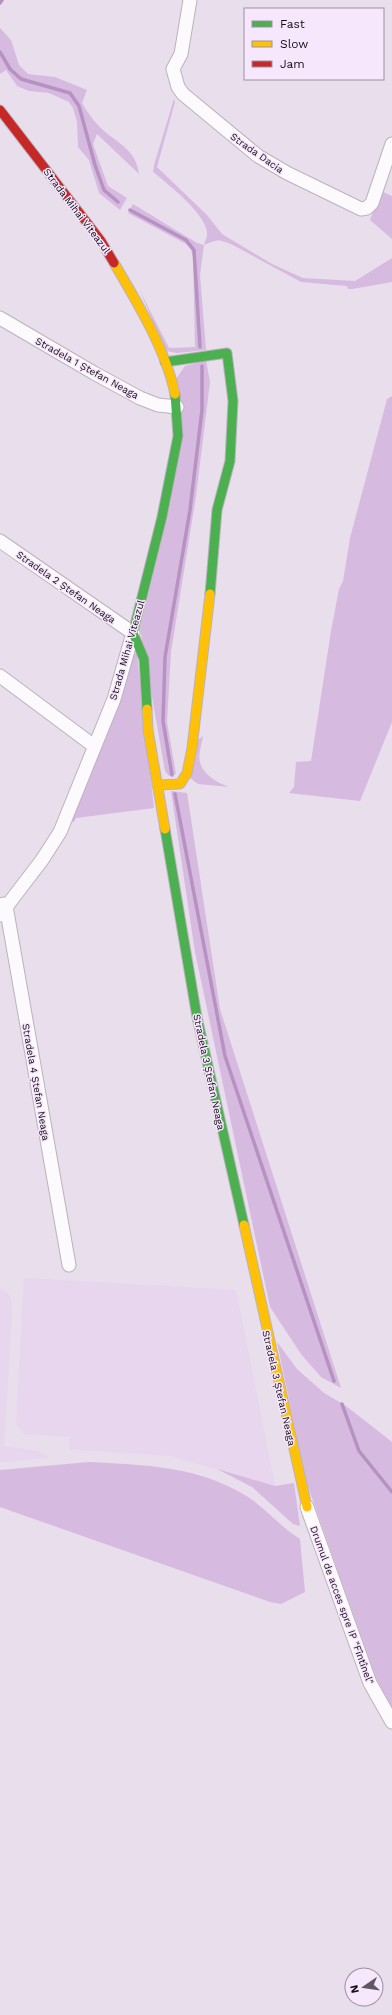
<svg xmlns="http://www.w3.org/2000/svg" width="392" height="2015" viewBox="0 0 392 2015" font-family="'Work Sans',sans-serif">
  <style>
    .built { fill: #e7d6ee }
    .green { fill: #d7bae0 }
    .lines { fill: none; stroke-linecap: round; stroke-linejoin: round }
    .stream { stroke: #b691c2; stroke-width: 3.5 }
    .street-casing { stroke: #bab3bd; stroke-width: 15 }
    .fast-casing { stroke: #bab3bd; stroke-width: 11 }
    .slow-casing { stroke: #bab3bd; stroke-width: 11 }
    .jam-casing { stroke: #bab3bd; stroke-width: 11 }
    .street { stroke: #fcfafc; stroke-width: 13 }
    .fast { stroke: #4caf50; stroke-width: 9 }
    .slow { stroke: #ffc107; stroke-width: 9 }
    .jam { stroke: #c62828; stroke-width: 9 }
    .labels { text-anchor: middle; dominant-baseline: central; stroke-width: 3; stroke-linejoin: round; paint-order: stroke }
    .street-label { font-size: 10px; fill: #150e17; stroke: #f7e7fc }
  </style>
  <rect width="100%" height="100%" fill="#e8deec"/>
  <g class="built">
    <polygon points="24,1278 236,1290 275,1486 170,1456 69,1449 70,1437 24,1434 16,1424"/>
    <polygon points="0,1289 8,1293 11,1300 12,1313 4,1446 38,1451 49,1458 0,1462"/>
  </g>
  <g class="green">
    <path d="M 0,28 L 11,40 L 19,65 L 28,74 L 55,77 L 87,90 L 82,103 C 88,113 94,122 103,130 C 120,145 136,150 139,174 L 97,134 L 93,144 L 108,186 L 127,198 L 120,210 L 99,193 L 89,160 L 78,147 L 77,122 L 73,108 L 69,102 L 49,93 L 29,91 L 17,86 L 6,70 L 0,74 Z"/>
    <path d="M 174,99 L 175,102 L 157,167 L 207,215 L 222,234 L 272,264 L 303,278 L 355,281 L 392,258 L 392,282 L 352,289 L 348,289 L 347,286 L 301,282 L 233,245 C 219,239 218,239 204,245 L 200,275 L 206,350 L 177,353 L 166,351 L 139,289 L 169,348 L 195,347 L 193,257 L 191,250 L 186,244 L 128,213 L 133,204 L 197,243 L 204,245 C 205,241 208,236 207,233 C 207,215 167,183 153,172 L 154,165 Z"/>
    <polygon points="381,191 392,196 392,239 370,220"/>
    <polygon points="206,360 210,382 196,496 171,652 167,722 176,774 169,776 165,771 140,628 171,501 176,379 185,366"/>
    <polygon points="392,396 392,722 360,801 289,793 294,787 296,762 311,761 331,631 339,589 343,581 350,538 387,399"/>
    <polygon points="133,654 137,654 154,808 76,818 74,822 69,822"/>
    <path d="M 203,736 C 202,743 198,755 200,762 C 203,775 218,783 229,787 L 198,784 L 190,778 L 198,740 Z"/>
    <polygon points="171,791 187,793 220,1009 341,1388 321,1377 301,1354 270,1307 195,952"/>
    <polygon points="277,1342 297,1369 324,1393 346,1406 392,1442 392,1708 376,1678 306,1481"/>
    <path d="M 89,1462 C 144,1465 197,1466 245,1495 C 266,1508 280,1527 300,1539 L 305,1592 L 281,1604 L 270,1602 L 0,1507 L 0,1470 Z"/>
    <polygon points="217,1469 275,1486 294,1483 300,1526 293,1524 252,1487"/>
  </g>
  <g class="lines">
    <g class="stream">
      <polyline points="0,3 2,0"/>
      <polyline points="0,52 10,69 21,79 70,93 79,106 95,165 104,190 118,202"/>
      <polyline points="130,210 186,240 194,250 200,347"/>
      <polyline points="172,775 163,721 165,657 190,510 202,410 202,366"/>
      <polyline points="175,794 225,1056 334,1381"/>
      <polyline points="342,1404 359,1451 392,1492"/>
    </g>
    <defs>
      <g id="street">
        <polyline points="190,0 181,54 173,69 178,87 183,94 258,156 287,173 361,209 367,208 372,203 392,144"/>
        <polyline points="0,318 94,373 140,398 158,405 177,407"/>
        <polyline points="0,541 133,633 114,699 60,832 42,860 0,915"/>
        <polyline points="0,676 94,746"/>
        <polyline points="3,904 6,906 69,1265"/>
        <polyline points="307,1507 370,1683 392,1722"/>
      </g>
      <g id="fast">
        <polyline points="165,362 227,353 233,401 230,461 217,510 210,594"/>
        <polyline points="147,709 144,659 133,633 162,517 178,436 175,394"/>
        <polyline points="165,829 197,1017 244,1225"/>
      </g>
      <g id="slow">
        <path d="M 114,263 C 137,302 166,350 175,394"/>
        <polyline points="147,709 148,730 165,829"/>
        <polyline points="157,785 180,784 187,773 192,748 210,594"/>
        <polyline points="244,1225 307,1507"/>
      </g>
      <polyline id="jam" points="0,110 101,241 114,263"/>
    </defs>
    <use href="#street" class="street-casing"/>
    <use href="#fast" class="fast-casing"/>
    <use href="#slow" class="slow-casing"/>
    <use href="#jam" class="jam-casing"/>
    <use href="#street" class="street"/>
    <use href="#fast" class="fast"/>
    <use href="#slow" class="slow"/>
    <use href="#jam" class="jam"/>
  </g>
  <g class="labels">
    <g class="street-label">
      <text transform="translate(257 153) rotate(35)">Strada Dacia</text>
      <text transform="translate(77 211) rotate(53)">Strada Mihai Viteazul</text>
      <text transform="translate(87 368) rotate(29)">Stradela 1 Ștefan Neaga</text>
      <text transform="translate(66 587) rotate(35)">Stradela 2 Ștefan Neaga</text>
      <text transform="translate(127 650) rotate(-74)">Strada Mihai Viteazul</text>
      <text transform="translate(209 1072) rotate(78)">Stradela 3 Ștefan Neaga</text>
      <text transform="translate(36 1082) rotate(80)">Stradela 4 Ștefan Neaga</text>
      <text transform="translate(279 1388) rotate(77)">Stradela 3 Ștefan Neaga</text>
      <text transform="translate(342 1605) rotate(70)">Drumul de acces spre IP "Fîntînel"</text>
    </g>
  </g>
  <rect x="244" y="8" width="140" height="72" fill="#f7e7fc" stroke="#9d90a0"/>
  <rect x="252" y="21" width="20" height="6" fill="#4caf50" stroke="#9d90a0"/>
  <text x="280" y="28" font-size="12" fill="#150e17">Fast</text>
  <rect x="252" y="41" width="20" height="6" fill="#ffc107" stroke="#9d90a0"/>
  <text x="280" y="48" font-size="12" fill="#150e17">Slow</text>
  <rect x="252" y="61" width="20" height="6" fill="#c62828" stroke="#9d90a0"/>
  <text x="280" y="68" font-size="12" fill="#150e17">Jam</text>
  <g transform="translate(364 1987) rotate(257)"><circle r="19" fill="#f7e7fc" stroke="#9d90a0"/>
  <path d="M0-3L7 15L0 10L-7 15Z" fill="#5f5762"/>
  <text y="-6" font-size="11" font-weight="bold" text-anchor="middle" fill="#150e17">N</text>
  </g>
</svg>
